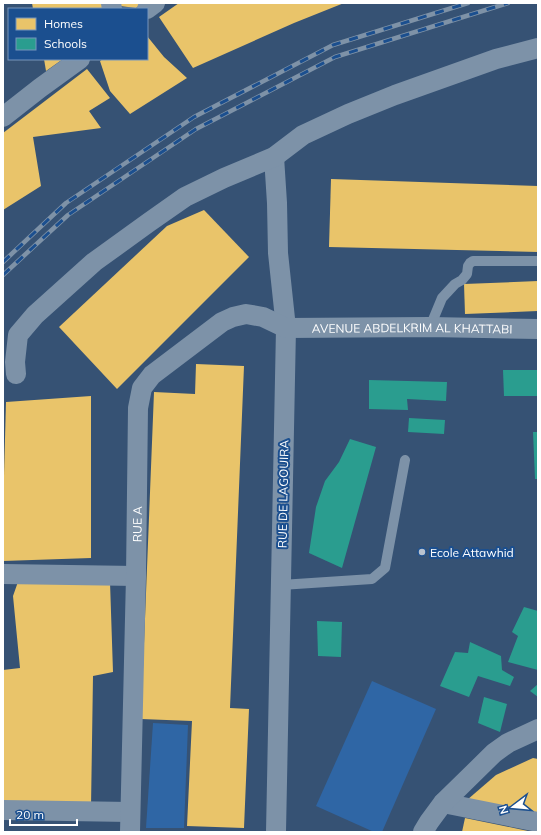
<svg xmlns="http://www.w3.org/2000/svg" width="541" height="835" viewBox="0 0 541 835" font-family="Mulish,sans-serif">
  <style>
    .green { fill: #2f66a5 }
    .homes { fill: #e9c46a }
    .schools { fill: #2a9d8f }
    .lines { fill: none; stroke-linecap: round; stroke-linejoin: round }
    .lane { stroke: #7d92a8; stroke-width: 10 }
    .street { stroke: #7d92a8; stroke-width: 20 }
    .rail-casing { stroke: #7e92a7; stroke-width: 4.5 }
    .rail { stroke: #1b4f8f; stroke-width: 3; stroke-dasharray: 9; stroke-linecap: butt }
    .poi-dot { fill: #b9c2ce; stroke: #1b4f8f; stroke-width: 1.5 }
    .labels { text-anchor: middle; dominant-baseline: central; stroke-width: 4; stroke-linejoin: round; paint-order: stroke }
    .street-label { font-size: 12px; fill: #fff; stroke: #1b4f8f }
    .poi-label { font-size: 12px; fill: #fff; stroke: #1b4f8f; text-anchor: start }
  </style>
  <rect width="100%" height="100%" fill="#365274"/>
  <g class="green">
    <polygon points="372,681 436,709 382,832 374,832 316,806"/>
    <polygon points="153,723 188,725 184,828 146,828"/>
  </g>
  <g class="homes">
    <polygon points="32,3 102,3 103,9 33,9"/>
    <polygon points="120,3 142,3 136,8 120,6"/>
    <polygon points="179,3 344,3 294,23 193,68 159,17"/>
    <polygon points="147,36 164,57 187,78 130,114 110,91 100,61 103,59 147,59"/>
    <polygon points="44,59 63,59 46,71"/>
    <polygon points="87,69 110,98 89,111 101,128 33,137 41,186 3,210 3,133"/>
    <polygon points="331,179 538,186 538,252 329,247"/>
    <polygon points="204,210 249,257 117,389 59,327 167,226"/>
    <polygon points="538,281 538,311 465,314 464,284"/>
    <polygon points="196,364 244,366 230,708 249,709 244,828 187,826 192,721 141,719 154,392 195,394"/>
    <polygon points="91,396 91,558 3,561 3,512 6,402"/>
    <polygon points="19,579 110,582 113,672 93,676 91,807 3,805 3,670 20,668 13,596"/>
    <polygon points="533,758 538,759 538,814 467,800 496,775"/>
    <polygon points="465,818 528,831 528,832 462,832"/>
  </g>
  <g class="schools">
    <polygon points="503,370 538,370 538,396 504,396"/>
    <polygon points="369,380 447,382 446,401 407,399 408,410 369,409"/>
    <polygon points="409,418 445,420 444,434 408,432"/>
    <polygon points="533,432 538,432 538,479 535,479"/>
    <polygon points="350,439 376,447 342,568 309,553 316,507 325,481 339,462"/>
    <polygon points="524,607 538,611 538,670 508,662 518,636 512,632"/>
    <polygon points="317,621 342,622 341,657 318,656"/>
    <polygon points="470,642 501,656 502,670 514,677 510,686 478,676 469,697 440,686 455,652 468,653"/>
    <polygon points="538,684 538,697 530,691"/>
    <polygon points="484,697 507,704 500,732 478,723"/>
  </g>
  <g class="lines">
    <g class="lane">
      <polyline points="430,327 442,298 455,284 462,280 467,274 468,266 470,263 473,261 538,261"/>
      <polyline points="281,585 372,579 385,568 405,460"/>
    </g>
    <g class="street">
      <polyline points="111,3 112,9"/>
      <polyline points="147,9 155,3"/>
      <polyline points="3,117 40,88 80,59"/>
      <polyline points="274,157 277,203 278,253 286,328 276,832"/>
      <polyline points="16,374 15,362 18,335 35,315 94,262 148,223 185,197 224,178 274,157 303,135 348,114 395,95 496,59 538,48"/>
      <polyline points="3,574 136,576"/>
      <polyline points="443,803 538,822"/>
      <polyline points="3,810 130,812"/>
      <path id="s1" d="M 130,832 L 136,576 L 138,408 L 142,388 L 152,375 L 222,322 L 233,317 L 246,314 L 263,317 L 286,328 L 430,327 L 538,329"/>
      <polyline points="423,832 429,822 443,803 494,753 508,743 538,729"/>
    </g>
    <defs>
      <g id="rail">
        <polyline points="3,262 66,203 194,117 333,45 468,3"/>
        <polyline points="3,275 68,215 196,129 335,57 508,3"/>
      </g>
    </defs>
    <use href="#rail" class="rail-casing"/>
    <use href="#rail" class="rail"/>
  </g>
  <circle class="poi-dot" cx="422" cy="552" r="4"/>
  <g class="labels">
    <g class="street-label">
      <text stroke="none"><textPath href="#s1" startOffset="743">AVENUE ABDELKRIM AL KHATTABI</textPath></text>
      <text transform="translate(283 494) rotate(-89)">RUE DE LAGOUIRA</text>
      <text stroke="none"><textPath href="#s1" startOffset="308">RUE A</textPath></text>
    </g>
    <g class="poi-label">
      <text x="430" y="552">Ecole Attawhid</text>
    </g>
  </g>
  <rect width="541" height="835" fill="none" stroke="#ffffff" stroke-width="8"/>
  <rect x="8" y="8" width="140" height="52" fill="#1b4f8f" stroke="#7695bc"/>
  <rect x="16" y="18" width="20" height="12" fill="#e9c46a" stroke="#7695bc"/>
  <text x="44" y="28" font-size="12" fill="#ffffff">Homes</text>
  <rect x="16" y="38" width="20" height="12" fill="#2a9d8f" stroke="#7695bc"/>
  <text x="44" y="48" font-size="12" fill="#ffffff">Schools</text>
  <g transform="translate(513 807) rotate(254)" stroke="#1b4f8f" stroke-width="3" paint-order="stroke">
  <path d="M0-3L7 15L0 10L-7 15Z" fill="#ffffff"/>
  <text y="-6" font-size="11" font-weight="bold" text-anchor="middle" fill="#ffffff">N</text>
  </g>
  <path d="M10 819v6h67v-6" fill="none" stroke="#ffffff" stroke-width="2"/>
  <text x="16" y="819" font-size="12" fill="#ffffff" stroke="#1b4f8f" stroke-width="3" paint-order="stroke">20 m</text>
</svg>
